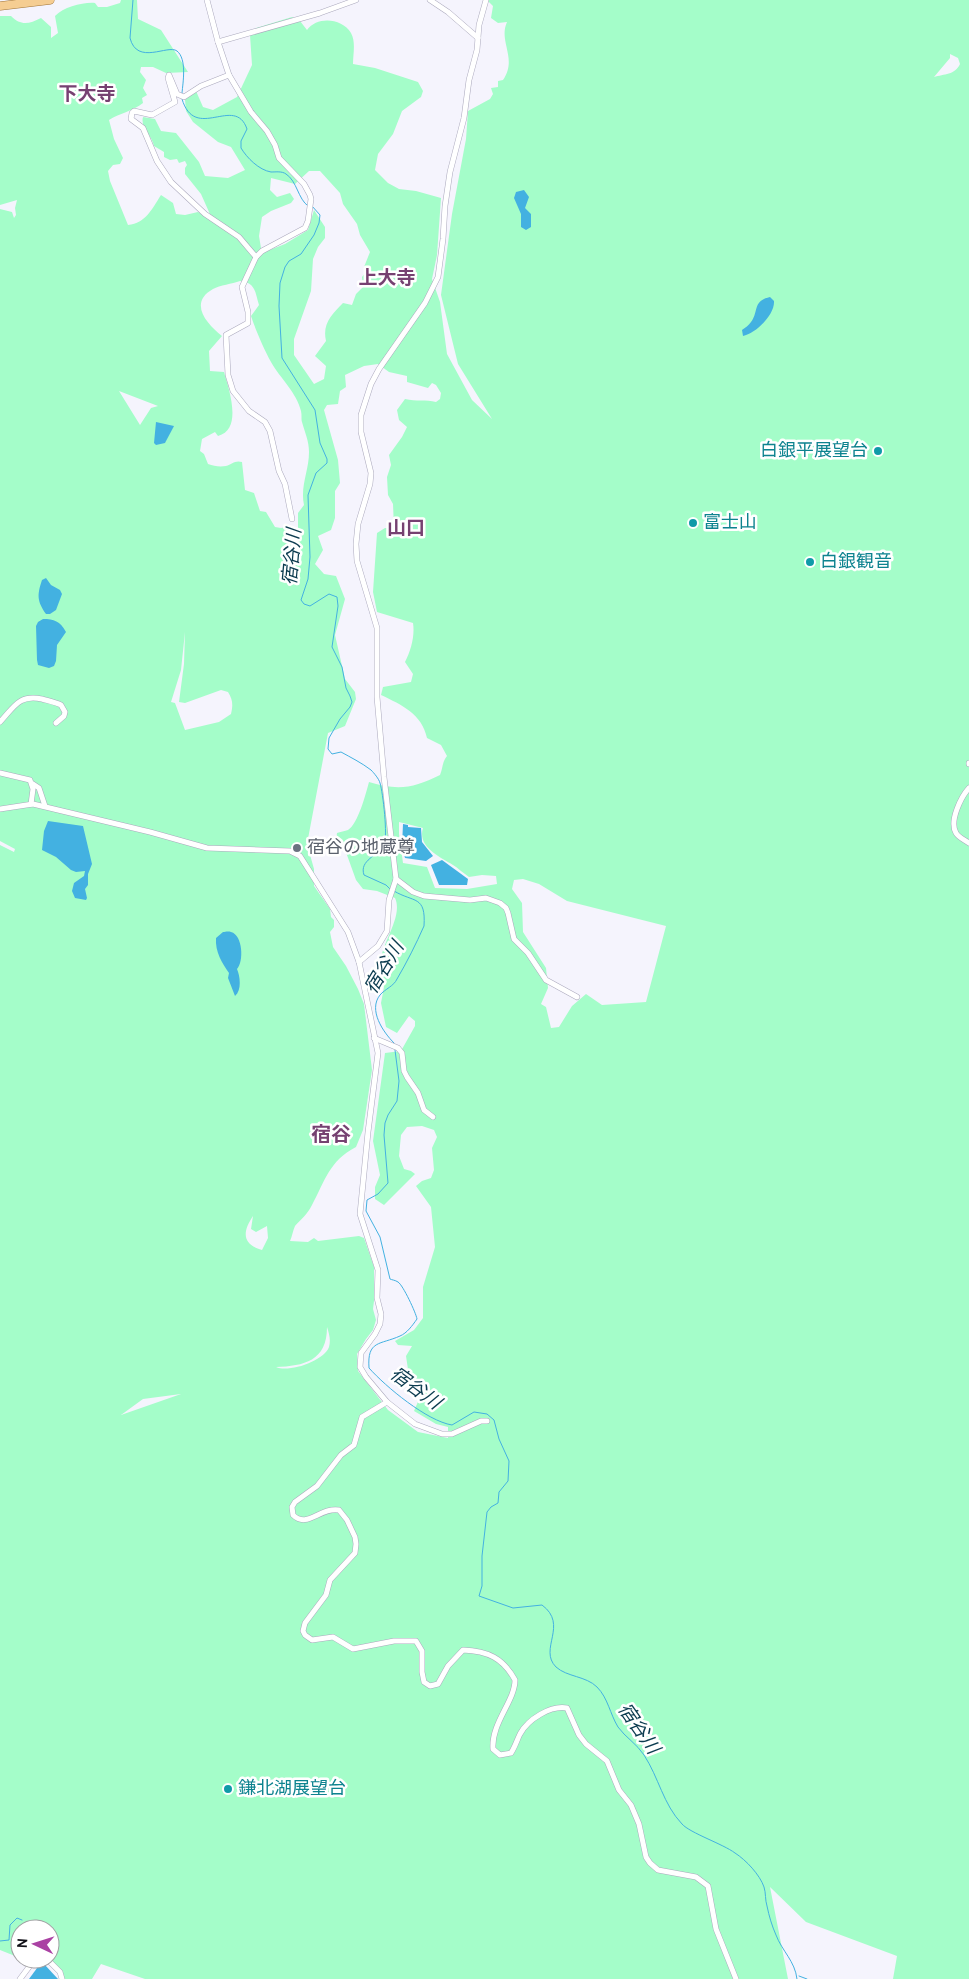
<svg xmlns="http://www.w3.org/2000/svg" width="969" height="1979" viewBox="0 0 969 1979" font-family="Overpass,'Noto Sans JP',sans-serif">
  <style>
    .green { fill: #a4fdc9; fill-rule: evenodd }
    .water { fill: #43b1e1 }
    .lines { fill: none; stroke-linecap: round; stroke-linejoin: round }
    .stream { stroke: #43b1e1; stroke-width: 1 }
    .street-casing { stroke: #aba9bd; stroke-width: 6 }
    .primary-casing { stroke: #a17538; stroke-width: 9 }
    .street { stroke: #fff; stroke-width: 5 }
    .primary { stroke: #f5cd92; stroke-width: 8 }
    .culture-dot { fill: #0f9aa8; stroke: #fff; stroke-width: 2 }
    .worship-dot { fill: #6b7280; stroke: #fff; stroke-width: 2 }
    .labels { text-anchor: middle; dominant-baseline: central; stroke-width: 5; stroke-linejoin: round; paint-order: stroke }
    .culture-label { font-size: 18px; fill: #0d838f; stroke: #fff; text-anchor: start }
    .worship-label { font-size: 18px; fill: #5b616d; stroke: #fff; text-anchor: start }
    .neighbourhood-label { font-size: 19px; font-weight: bold; fill: #764171; stroke: #fff }
    .water-label { font-size: 19px; font-style: italic; fill: #0b3b4f; stroke: #fff }
    .quarter-label { font-size: 20px; font-weight: bold; fill: #764171; stroke: #fff }
  </style>
  <rect width="100%" height="100%" fill="#f5f4fd"/>
  <path class="green" d="M 121,0 L 137,0 L 138,19 L 161,30 L 188,72 L 166,73 L 153,67 L 141,67 L 140,72 L 146,80 L 143,88 L 147,95 L 142,98 L 143,103 C 133,111 120,113 109,120 L 114,139 L 123,158 L 120,164 L 113,165 L 108,171 L 110,181 L 128,225 C 146,223 152,209 161,195 L 173,203 L 176,214 L 185,215 L 198,212 L 213,221 L 201,194 L 185,174 L 185,168 L 187,165 L 185,161 L 179,163 L 177,159 L 170,160 L 164,157 L 164,152 L 154,146 C 152,135 140,128 143,117 L 155,119 L 161,131 L 176,133 L 199,162 L 205,176 L 228,178 L 245,170 L 231,147 L 218,142 L 193,122 L 186,111 L 185,100 L 196,91 L 203,107 L 213,110 L 237,97 L 252,65 L 250,35 L 256,28 L 292,17 L 300,21 L 307,30 C 317,16 342,18 351,33 C 356,42 353,54 353,64 L 375,68 L 418,82 L 423,91 L 421,97 L 402,111 L 393,134 L 378,154 L 375,170 L 388,183 L 399,189 L 416,191 L 441,198 L 437,255 L 432,279 L 440,302 L 447,354 L 472,400 L 492,419 L 458,364 L 441,295 L 452,214 L 466,139 L 468,111 L 490,99 L 493,94 L 491,88 L 498,87 L 498,81 L 503,80 C 518,58 498,42 507,22 L 498,23 L 491,18 L 493,6 L 487,0 L 969,0 L 969,1979 L 893,1979 L 897,1956 L 806,1922 L 770,1887 L 788,1979 L 145,1979 L 101,1964 L 92,1979 L 64,1979 L 60,1971 L 44,1960 L 24,1959 L 50,1959 L 50,1929 L 20,1929 L 20,1958 L 0,1950 L 0,845 L 14,852 L 15,849 L 0,841 L 0,209 L 12,212 L 14,218 L 16,215 L 15,208 L 17,200 L 0,205 L 0,16 L 11,16 C 21,26 29,24 41,18 L 51,27 L 51,38 L 58,33 L 55,16 C 64,7 83,2 95,3 L 98,7 L 107,7 L 120,3 ZM 950,54 L 958,58 L 960,64 C 955,75 944,74 934,77 L 950,58 ZM 309,171 L 320,171 L 340,193 L 343,204 L 357,224 L 360,235 L 370,252 L 364,267 L 366,272 L 362,277 L 363,287 L 356,294 L 352,305 L 343,303 C 332,314 322,324 326,341 L 315,356 L 326,366 L 324,379 L 314,384 L 294,355 L 294,339 L 311,291 L 313,259 L 318,247 L 325,238 L 325,227 L 314,210 L 308,230 L 285,244 L 267,251 L 261,248 L 259,236 L 262,217 L 271,211 L 291,203 L 294,199 L 290,193 L 277,197 L 270,190 L 271,178 L 295,184 ZM 240,281 C 256,283 255,292 259,305 L 251,316 C 256,331 264,349 271,362 C 280,378 297,393 301,411 C 302,415 301,419 302,422 C 305,433 309,441 309,452 C 309,471 300,486 304,505 L 298,513 L 298,554 L 292,553 L 289,532 L 287,527 L 281,528 L 275,527 L 266,512 L 260,511 L 254,493 L 245,490 L 242,462 C 235,460 232,464 226,466 C 219,467 214,466 208,464 L 204,454 L 200,451 L 202,439 L 215,432 L 218,436 C 243,430 229,389 224,372 L 210,371 L 209,351 L 222,336 C 207,324 188,303 213,289 C 220,285 232,284 240,281 ZM 378,364 L 389,372 L 407,376 L 407,382 L 428,388 L 432,383 L 436,385 L 441,393 L 440,399 L 436,402 C 426,399 416,402 405,399 L 397,410 L 399,420 L 407,427 L 402,437 L 389,455 L 391,465 L 387,477 L 388,495 L 393,504 L 394,528 L 385,528 L 377,533 L 373,592 L 377,612 L 413,623 C 415,636 411,650 405,662 L 413,674 L 411,682 L 383,687 L 381,695 C 402,705 422,714 427,738 L 441,745 L 447,756 C 442,762 443,768 440,775 C 414,788 398,791 369,782 C 366,793 358,824 348,830 C 345,831 340,832 337,833 L 336,842 L 343,844 L 356,880 L 363,889 L 377,891 L 395,898 C 406,922 366,957 384,987 L 381,1003 L 386,1027 L 397,1033 L 409,1016 L 415,1021 L 415,1026 L 401,1051 L 385,1053 L 373,1141 L 380,1175 L 375,1187 L 375,1199 L 384,1205 L 415,1174 L 411,1171 L 404,1169 L 399,1156 L 401,1135 L 407,1127 L 422,1126 L 434,1130 L 437,1137 L 432,1148 L 434,1170 L 431,1178 L 422,1181 L 416,1186 L 431,1207 L 435,1247 L 423,1287 L 423,1318 L 414,1330 L 395,1341 L 398,1345 L 412,1346 L 406,1356 L 410,1383 L 419,1390 L 420,1397 L 414,1411 L 436,1424 L 448,1427 L 448,1438 L 418,1432 L 388,1410 L 358,1371 L 357,1354 L 366,1339 L 373,1330 L 376,1320 L 373,1309 L 374,1301 L 374,1267 L 364,1238 L 359,1236 L 318,1241 L 314,1238 L 308,1242 L 290,1241 C 292,1237 293,1230 295,1226 C 301,1219 307,1215 312,1205 C 325,1181 329,1161 356,1147 L 363,1130 L 372,1070 L 364,1004 L 358,989 L 346,966 L 333,947 L 330,932 L 334,927 L 334,920 L 331,917 L 330,909 L 314,886 L 314,869 L 307,844 L 328,733 L 345,726 L 356,699 L 355,692 L 345,679 L 335,635 L 345,599 L 336,576 L 324,574 L 315,564 L 323,550 L 318,536 L 331,530 L 335,518 L 335,491 L 340,483 L 338,460 L 324,410 L 327,405 L 338,404 L 340,391 L 346,387 L 345,375 L 364,366 ZM 119,391 L 158,406 L 151,408 L 140,425 ZM 185,632 L 184,664 L 179,702 L 185,703 L 221,690 L 228,692 C 233,700 233,705 231,714 L 219,722 L 185,730 L 175,703 L 171,702 L 181,670 ZM 399,822 L 423,828 C 417,847 440,857 453,865 C 458,868 463,873 469,877 L 482,875 L 496,876 L 497,884 L 467,889 L 435,888 L 427,867 L 403,863 L 399,834 ZM 523,879 L 539,884 L 567,901 L 666,926 L 646,1002 L 602,1005 L 586,994 L 572,1006 L 559,1027 L 551,1028 L 546,1007 L 541,1004 L 548,988 L 546,968 L 523,932 L 522,903 L 512,889 L 514,880 ZM 253,1216 L 251,1229 L 256,1232 L 267,1226 L 268,1238 L 262,1250 C 241,1244 243,1231 253,1216 ZM 327,1327 C 329,1333 331,1340 329,1347 C 324,1361 289,1373 276,1367 C 304,1366 327,1361 327,1327 ZM 181,1394 L 121,1415 L 143,1399 Z"/>
  <g class="water">
    <polygon points="524,190 529,197 525,208 531,214 531,227 526,230 521,227 521,214 514,198 516,192"/>
    <path d="M 770,297 L 774,301 C 775,315 755,334 743,336 L 742,330 C 745,328 749,325 751,322 C 759,312 752,301 770,297 Z"/>
    <polygon points="156,422 174,426 165,443 156,445 154,443"/>
    <path d="M 46,578 L 51,585 L 60,590 L 62,594 L 56,610 L 50,614 L 46,614 C 37,601 37,595 42,580 Z"/>
    <path d="M 43,619 C 54,619 60,621 66,632 L 57,645 L 56,661 L 54,666 L 49,668 L 38,665 L 37,660 L 36,626 L 38,622 Z"/>
    <polygon points="48,821 83,826 92,864 88,874 88,885 85,889 87,898 86,900 75,898 72,891 74,883 84,876 85,871 76,872 71,870 56,857 42,850 44,831"/>
    <polygon points="403,824 408,825 408,827 421,828 422,842 433,856 426,861 405,858 402,846"/>
    <polygon points="442,860 468,879 467,885 439,885 431,865"/>
    <path d="M 223,932 C 225,932 228,931 231,932 C 243,935 244,962 237,969 C 240,976 242,990 235,996 L 228,978 L 229,973 C 222,963 215,952 216,938 Z"/>
    <polygon points="40,1964 44,1964 58,1979 29,1979"/>
  </g>
  <g class="lines">
    <g class="stream">
      <path d="M 133,0 L 130,38 C 137,66 168,44 177,51 C 187,59 183,82 182,93"/>
      <path d="M 182,99 C 195,143 235,94 247,129 L 241,141 L 241,148 C 247,158 259,170 271,172 C 276,172 282,171 286,174 C 297,181 298,199 308,206"/>
      <path d="M 312,206 L 320,215 L 319,223 L 314,235 L 301,254 L 289,261 L 285,267 L 280,283 L 279,306 L 282,358 L 315,410 L 320,443 L 327,459 L 327,463 L 316,473 L 308,495 L 310,557 L 308,579 L 301,600 L 304,604 L 310,606 L 329,594 L 337,597 L 338,606 L 332,647 L 342,667 L 346,688 L 350,696 L 352,702 L 350,707 L 340,719 L 329,738 L 328,749 L 332,754 L 341,752 C 350,757 362,763 371,770 C 374,773 379,779 380,783 C 383,793 388,836 384,845 C 378,856 359,860 364,875 L 386,885 L 390,889"/>
      <path d="M 394,891 C 414,903 426,895 424,926 C 416,944 407,962 397,979 C 394,986 385,989 380,995 C 368,1010 383,1032 394,1043"/>
      <path d="M 395,1050 L 399,1081 L 397,1101 L 388,1115 L 385,1123 L 384,1135 L 388,1183 L 378,1194 L 367,1200 L 366,1211 L 380,1237 L 390,1279 C 392,1280 395,1280 398,1282 C 403,1285 416,1313 417,1319 C 412,1326 407,1333 400,1336 C 380,1345 367,1340 369,1368 C 386,1387 427,1421 452,1425 L 474,1412 L 487,1414 L 494,1420 L 499,1439 L 509,1461 L 508,1481 L 499,1492 L 498,1503 L 491,1507 L 487,1512 L 482,1556 L 482,1586 L 479,1596 L 513,1608 L 542,1605 C 569,1625 538,1649 556,1667 C 567,1677 586,1676 597,1687 C 608,1698 610,1714 618,1727 C 625,1737 637,1744 644,1755 C 659,1778 663,1804 682,1824 C 690,1833 723,1844 735,1853 C 746,1860 760,1875 764,1887 C 766,1893 765,1900 767,1906 C 769,1916 772,1926 776,1935 C 782,1951 795,1961 797,1979"/>
      <polyline points="0,1941 9,1940 10,1925 17,1918 22,1920"/>
      <polyline points="799,1976 807,1979"/>
    </g>
    <defs>
      <g id="street">
        <polyline points="207,0 218,42 229,75 251,112 267,131 275,145 279,158 304,184 310,195 311,199 308,221 305,228 262,251 256,257 242,287 248,312 248,323 226,335 228,375 233,391 249,411 265,422 270,431 279,471 285,484 292,519"/>
        <polyline points="430,0 448,12 478,38"/>
        <polyline points="218,42 320,13 356,0"/>
        <polyline points="229,75 201,86 184,97 177,94 169,75 168,78 175,102 152,115 134,111 132,113 131,119 143,128 157,161 171,182 205,214 239,237 256,257"/>
        <path d="M 0,722 C 14,707 19,694 42,699 C 49,701 55,702 61,705 L 65,712 L 64,716 L 56,723"/>
        <polyline points="969,763 969,764"/>
        <polyline points="0,773 30,780 33,789 31,804"/>
        <polyline points="33,784 39,788 45,806"/>
        <path d="M 969,788 C 961,797 949,821 956,833 C 959,838 965,840 969,843"/>
        <polyline points="0,809 33,804 150,832 207,848 290,851 300,856 348,932 359,962 378,1053 368,1132 360,1214 378,1270 377,1298 381,1314 380,1324 375,1334 361,1353 360,1367 366,1377 387,1402 415,1424 442,1434 452,1434 481,1421 487,1421"/>
        <polyline points="396,879 413,892 424,896 470,900 486,898 500,903 506,908 508,913 514,939 528,953 546,980 577,997"/>
        <polyline points="359,962 378,946 387,931 389,900 396,879 384,777 377,697 377,628 357,561 356,544 358,524 370,484 371,473 361,432 361,415 371,384 379,369 425,303 438,277 443,239 445,206 450,172 464,118 469,80 477,50 479,25 486,0"/>
        <polyline points="374,1038 398,1048 402,1053 404,1071 407,1077 418,1093 424,1110 433,1117"/>
        <path d="M 387,1402 L 362,1417 L 354,1445 L 341,1455 L 317,1486 L 295,1502 L 292,1507 L 293,1515 C 307,1529 320,1507 339,1510 L 347,1520 L 355,1537 L 356,1544 L 355,1553 L 330,1580 L 326,1595 L 305,1623 L 303,1631 L 305,1635 L 312,1640 L 333,1637 L 353,1649 L 394,1641 L 416,1641 L 422,1651 L 422,1672 L 424,1682 L 430,1686 L 438,1684 L 448,1666 L 463,1650 C 488,1651 503,1658 515,1680 C 515,1701 491,1723 493,1749 L 500,1755 L 511,1753 C 515,1747 517,1740 520,1734 C 528,1719 551,1705 567,1708 L 579,1735 L 586,1744 L 607,1761 L 619,1790 L 631,1805 L 639,1824 L 646,1857 L 650,1863 L 658,1870 L 696,1877 L 708,1886 L 716,1929 L 736,1979"/>
        <polyline points="47,1959 60,1972 62,1979"/>
        <polyline points="20,1979 35,1959"/>
      </g>
      <polyline id="primary" points="0,6 50,0"/>
    </defs>
    <use href="#street" class="street-casing"/>
    <use href="#primary" class="primary-casing"/>
    <use href="#street" class="street"/>
    <use href="#primary" class="primary"/>
  </g>
  <g class="culture-dot">
    <circle cx="878" cy="451" r="5"/>
    <circle cx="693" cy="523" r="5"/>
    <circle cx="810" cy="562" r="5"/>
    <circle cx="228" cy="1789" r="5"/>
  </g>
  <circle class="worship-dot" cx="297" cy="848" r="5"/>
  <g class="labels">
    <g class="culture-label">
      <text x="868" y="451" text-anchor="end">白銀平展望台</text>
      <text x="703" y="523">富士山</text>
      <text x="820" y="562">白銀観音</text>
      <text x="238" y="1789">鎌北湖展望台</text>
    </g>
    <g class="worship-label">
      <text x="307" y="848">宿谷の地蔵尊</text>
    </g>
    <g class="neighbourhood-label">
      <text x="87" y="95">下大寺</text>
      <text x="387" y="279">上大寺</text>
      <text x="406" y="529">山口</text>
    </g>
    <g class="water-label">
      <text transform="translate(293 557) rotate(-85)">宿谷川</text>
      <text transform="translate(385 968) rotate(-59)">宿谷川</text>
      <text transform="translate(415 1389) rotate(36)">宿谷川</text>
      <text transform="translate(638 1729) rotate(55)">宿谷川</text>
    </g>
    <g class="quarter-label">
      <text x="331" y="1136">宿谷</text>
    </g>
  </g>
  <g transform="translate(35 1944) rotate(274)"><circle r="24" fill="#ffffff" stroke="#a09fa2"/>
  <path d="M0-4L9 19L0 12L-9 19Z" fill="#aa41a3"/>
  <text y="-8" font-size="14" font-weight="bold" text-anchor="middle" fill="#111017">N</text>
  </g>
</svg>
